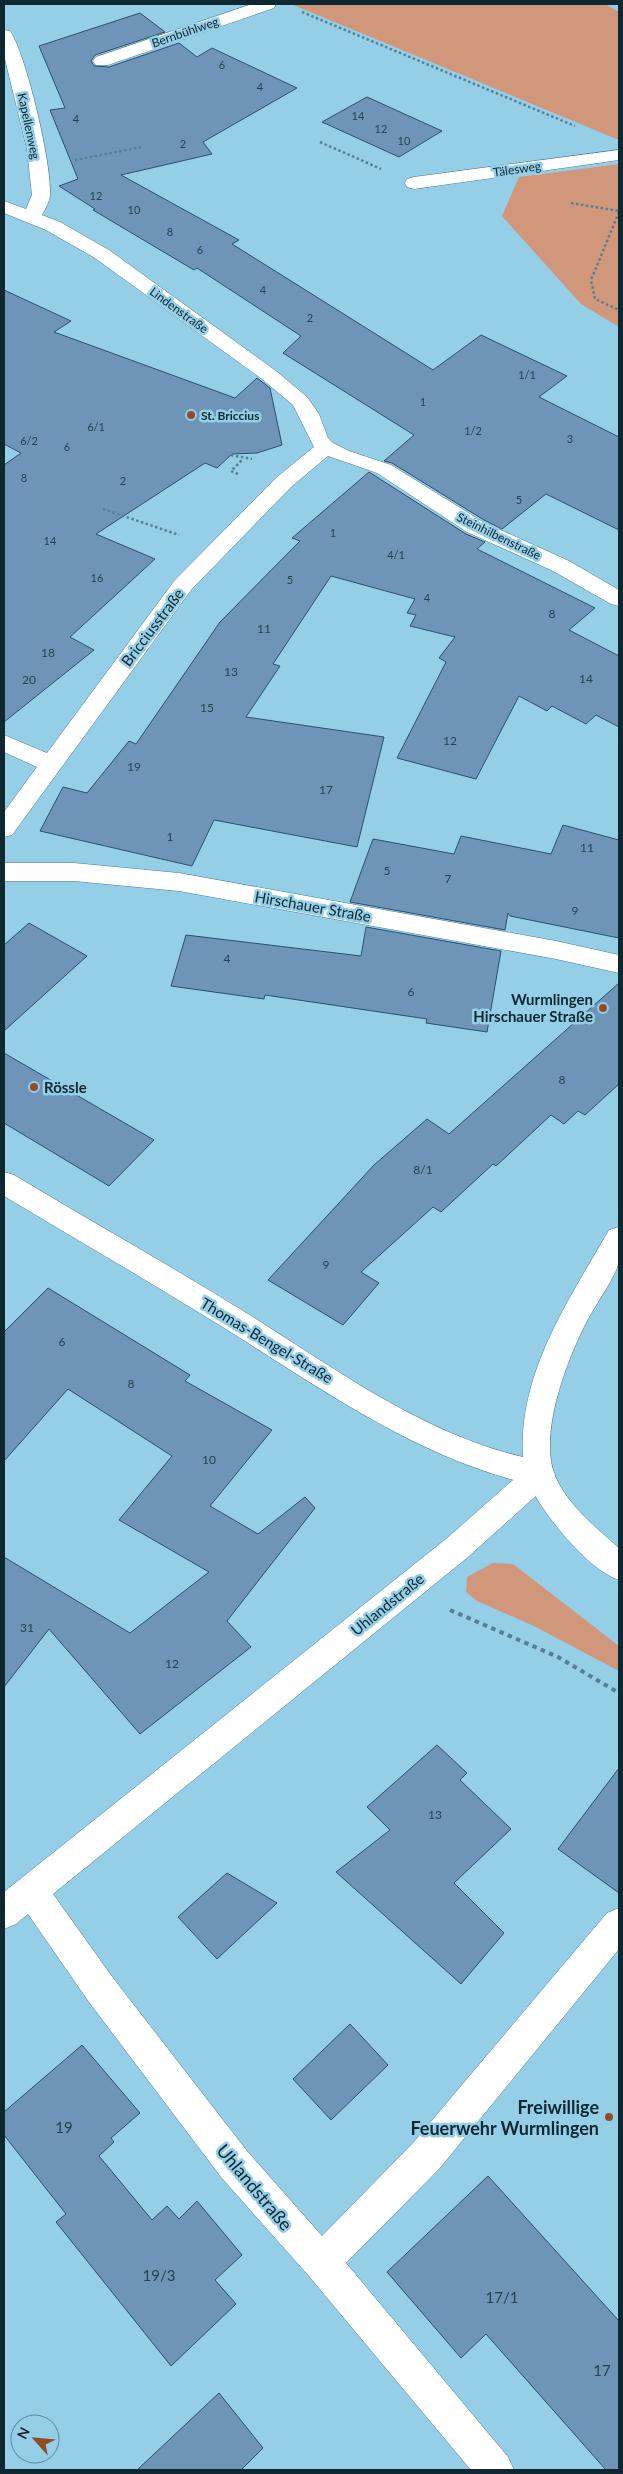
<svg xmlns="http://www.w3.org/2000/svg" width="623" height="2474" viewBox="0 0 623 2474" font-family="Lato,sans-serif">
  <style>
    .green { fill: #d0977b }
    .building { fill: #6e95b8; stroke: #2b4f6f }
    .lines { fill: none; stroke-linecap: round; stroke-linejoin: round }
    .minor-casing { stroke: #477e95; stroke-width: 1 }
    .major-casing { stroke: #477e95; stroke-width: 1 }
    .path-far1 { stroke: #568091; stroke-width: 2.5; stroke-dasharray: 2.5 2.5; stroke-linecap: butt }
    .path { stroke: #568091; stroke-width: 4; stroke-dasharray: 4.5 4.5; stroke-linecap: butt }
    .minor { fill: #fff; fill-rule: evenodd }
    .major { fill: #fff; fill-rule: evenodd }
    .poi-dot { fill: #924b26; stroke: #95cee7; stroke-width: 2 }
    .labels { text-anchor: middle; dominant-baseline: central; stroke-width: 5; stroke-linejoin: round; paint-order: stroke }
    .far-number-label { font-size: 11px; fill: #274252 }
    .far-street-label { font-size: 12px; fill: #0f2730; stroke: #95cee7 }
    .far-poi-label { font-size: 12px; font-weight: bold; fill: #0f2730; stroke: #95cee7; text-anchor: start }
    .number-label { font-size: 12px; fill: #274252 }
    .street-label { font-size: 15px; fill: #0f2730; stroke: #95cee7 }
    .poi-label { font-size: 15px; font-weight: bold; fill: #0f2730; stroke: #95cee7; text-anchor: end }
    .near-number-label { font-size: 15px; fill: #274252 }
    .near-poi-label { font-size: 18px; font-weight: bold; fill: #0f2730; stroke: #95cee7; text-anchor: end }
    .near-street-label { font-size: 18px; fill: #0f2730; stroke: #95cee7 }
  </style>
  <rect width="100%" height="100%" fill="#95cee7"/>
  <g class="green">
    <polygon points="291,4 605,4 619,12 619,140"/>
    <polygon points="619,164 619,327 581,304 502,216 519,177"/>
    <polygon points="493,1563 513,1564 619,1646 619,1671 534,1626 477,1601 466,1592 467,1577"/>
  </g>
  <g class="building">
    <polygon points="140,13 165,32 95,55 91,61 94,66 109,67 179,43 197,57 212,48 297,88 203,142 212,154 121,175 239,240 232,244 433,370 481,335 567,376 539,397 619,437 619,530 546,494 502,529 484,520 392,463 384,461 414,435 283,353 301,336 197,268 194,270 93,210 95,209 59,186 78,179 50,110 65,108 39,46"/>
    <polygon points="367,97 442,131 399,157 322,122"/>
    <polygon points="4,290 71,321 54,332 235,398 257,378 270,388 282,445 257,453 232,454 217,468 205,463 96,534 155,559 70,637 94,650 4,722 4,465 21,453 4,444"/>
    <polygon points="369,472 466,534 485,542 477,549 595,608 569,630 619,656 619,727 596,715 586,724 552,706 547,711 519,696 476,779 397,758 446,662 439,658 455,637 410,626 416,615 407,613 415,599 331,576 273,664 280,666 246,717 384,737 357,847 214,820 192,866 40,831 63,787 87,793 129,741 136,744 220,622 300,541 292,538"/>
    <polygon points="563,825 619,840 619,938 510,916 508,913 505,930 350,902 373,839 454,854 461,836 551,854"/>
    <polygon points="29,923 87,956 4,1031 4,945"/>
    <polygon points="366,927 501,951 487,1032 426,1023 427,1019 265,995 264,999 171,986 186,935 361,956"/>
    <polygon points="619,983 619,1084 585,1115 578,1111 564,1124 551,1115 496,1166 493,1164 441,1212 433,1207 361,1272 379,1283 343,1325 268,1280 374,1165 427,1119 449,1134"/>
    <polygon points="4,1053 154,1140 109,1186 4,1123"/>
    <polygon points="48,1288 190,1375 185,1381 272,1430 210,1506 258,1534 305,1497 315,1508 227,1621 251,1647 140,1734 49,1629 4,1687 4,1557 130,1633 209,1572 119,1520 172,1456 68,1389 4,1461 4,1332"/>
    <polygon points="437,1745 467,1773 460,1780 511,1829 454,1883 504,1933 461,1984 336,1872 390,1830 367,1807"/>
    <polygon points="619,1768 619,1893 558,1849"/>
    <polygon points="227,1873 277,1903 217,1959 178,1917"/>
    <polygon points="350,2024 388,2065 331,2120 293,2079"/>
    <polygon points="82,2045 140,2113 111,2138 114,2142 99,2156 152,2220 167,2206 179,2219 197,2201 242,2255 215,2280 236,2304 171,2366 56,2222 66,2214 4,2135 4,2112"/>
    <polygon points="488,2176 619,2321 619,2470 606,2470 486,2334 461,2358 387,2272"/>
    <polygon points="219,2393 263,2448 241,2470 137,2470"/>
  </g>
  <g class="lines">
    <defs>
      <g id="minor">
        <polygon points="252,4 276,4 274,8 108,65 96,65 93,61 96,57"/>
        <path d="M 4,30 L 10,31 C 26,54 52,165 50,194 C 50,201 45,209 42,215 L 60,222 L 109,250 L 276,371 L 307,397 L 319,414 L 328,438 L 333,443 L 349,451 L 391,465 L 483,522 L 569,561 L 619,590 L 619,606 L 611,604 L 553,571 L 467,532 L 377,473 L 328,456 L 291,487 L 191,590 L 12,835 L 4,837 L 4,812 L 37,767 L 4,752 L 4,735 L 47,753 L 175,580 L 277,477 L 314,447 L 293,405 L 262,379 L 95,258 L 46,230 L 4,213 L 4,201 L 26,209 L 32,195 L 27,149 L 4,55 Z"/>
        <polygon points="619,150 619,160 414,189 407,187 405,183 407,179 414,177"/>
        <polygon points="4,863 74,863 179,873 556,941 619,955 619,973 556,959 179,891 74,881 4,881"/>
        <polygon points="540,1461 550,1465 555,1474 550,1483 468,1557 53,1894 113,1978 247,2151 322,2236 413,2143 607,1913 619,1908 619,1949 439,2169 346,2263 508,2457 514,2470 471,2470 308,2275 221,2177 89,2002 28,1914 16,1924 4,1929 4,1892 446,1539 530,1465"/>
      </g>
      <path id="major" d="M 4,1172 L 14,1175 C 92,1222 171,1266 248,1314 C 334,1368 423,1434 523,1457 C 518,1373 569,1300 609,1230 L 619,1227 C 619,1238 621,1251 619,1261 C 617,1275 594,1307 587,1321 C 567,1359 537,1437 556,1478 C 569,1506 596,1528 619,1548 L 619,1580 C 588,1570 543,1514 529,1484 C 415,1457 319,1387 221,1326 C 150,1282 76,1239 4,1196 Z"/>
    </defs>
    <use href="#minor" class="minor-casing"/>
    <use href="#major" class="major-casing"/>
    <g class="path-far1">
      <polyline points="302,12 575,126"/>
      <polyline points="320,142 381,169"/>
      <polyline points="75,160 142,147"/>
      <polyline points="571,203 619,211"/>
      <polyline points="619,212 591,280 595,299 619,310"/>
      <polyline points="231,455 252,459"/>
      <polyline points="238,474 231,471 243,459"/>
      <polyline points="103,509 179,535"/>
    </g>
    <polyline class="path" points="450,1610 558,1657 619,1693"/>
    <use href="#minor" class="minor"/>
    <use href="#major" class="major"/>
  </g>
  <g class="poi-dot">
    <circle cx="191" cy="415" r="5"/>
    <circle cx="603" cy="1008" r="5"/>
    <circle cx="34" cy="1087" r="5"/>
    <circle cx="609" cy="2117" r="5"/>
  </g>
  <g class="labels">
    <g class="far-number-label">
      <text x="222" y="64">6</text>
      <text x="260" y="86">4</text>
      <text x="358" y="115">14</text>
      <text x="76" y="118">4</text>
      <text x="381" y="128">12</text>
      <text x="404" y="140">10</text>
      <text x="183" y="143">2</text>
      <text x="96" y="195">12</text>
      <text x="134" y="209">10</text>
      <text x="170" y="231">8</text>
      <text x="200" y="249">6</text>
      <text x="263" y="289">4</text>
      <text x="310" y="317">2</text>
      <text x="527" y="374">1/1</text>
      <text x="423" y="401">1</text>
      <text x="96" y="426">6/1</text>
      <text x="473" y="430">1/2</text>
      <text x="570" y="438">3</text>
      <text x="29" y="440">6/2</text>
      <text x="67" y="446">6</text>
      <text x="24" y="477">8</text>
      <text x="123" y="480">2</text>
      <text x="519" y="499">5</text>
      <text x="333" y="532">1</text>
      <text x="50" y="540">14</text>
      <text x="396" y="554">4/1</text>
      <text x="97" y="577">16</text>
      <text x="290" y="579">5</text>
      <text x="427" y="597">4</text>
    </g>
    <g class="far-street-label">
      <text transform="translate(185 32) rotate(-19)">Bernbühlweg</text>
      <text transform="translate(29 126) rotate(78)">Kapellenweg</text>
      <text transform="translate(517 169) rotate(-8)">Tälesweg</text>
      <text transform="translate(179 310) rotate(36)">Lindenstraße</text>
      <text transform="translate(499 536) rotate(26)">Steinhilbenstraße</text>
    </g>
    <g class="far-poi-label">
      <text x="201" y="415">St. Briccius</text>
    </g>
    <g class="number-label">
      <text x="552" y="613">8</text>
      <text x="264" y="628">11</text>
      <text x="48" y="652">18</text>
      <text x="231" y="671">13</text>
      <text x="586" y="678">14</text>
      <text x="29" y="679">20</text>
      <text x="207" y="707">15</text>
      <text x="450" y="740">12</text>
      <text x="134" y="766">19</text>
      <text x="326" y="789">17</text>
      <text x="170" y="836">1</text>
      <text x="587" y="847">11</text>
      <text x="387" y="870">5</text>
      <text x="448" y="878">7</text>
      <text x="575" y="910">9</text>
      <text x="227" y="958">4</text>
      <text x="411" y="991">6</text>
      <text x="562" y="1079">8</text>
      <text x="423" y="1169">8/1</text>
      <text x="326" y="1264">9</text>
      <text x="62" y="1341">6</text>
      <text x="131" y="1383">8</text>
      <text x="209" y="1459">10</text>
      <text x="27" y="1627">31</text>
      <text x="172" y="1663">12</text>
      <text x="435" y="1814">13</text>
    </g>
    <g class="street-label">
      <text transform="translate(152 627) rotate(-53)">Bricciusstraße</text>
      <text transform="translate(313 906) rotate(10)">Hirschauer Straße</text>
      <text transform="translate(267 1340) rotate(31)">Thomas-Bengel-Straße</text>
      <text transform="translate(387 1604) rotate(-39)">Uhlandstraße</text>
    </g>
    <g class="poi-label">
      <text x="593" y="999">Wurmlingen<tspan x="593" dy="17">Hirschauer Straße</tspan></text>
      <text x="44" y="1087" text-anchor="start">Rössle</text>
    </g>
    <g class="near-number-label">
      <text x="64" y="2127">19</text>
      <text x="159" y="2275">19/3</text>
      <text x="502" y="2297">17/1</text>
      <text x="602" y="2370">17</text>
    </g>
    <g class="near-poi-label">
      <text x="599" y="2107">Freiwillige<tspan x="599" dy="21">Feuerwehr Wurmlingen</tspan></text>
    </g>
    <g class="near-street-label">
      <text transform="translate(255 2187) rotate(50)">Uhlandstraße</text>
    </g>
  </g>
  <rect width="623" height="2474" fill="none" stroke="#0f2730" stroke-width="10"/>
  <g transform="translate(35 2439) rotate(297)"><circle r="24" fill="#95cee7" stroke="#5f8b9e"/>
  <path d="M0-4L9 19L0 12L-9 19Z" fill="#924b26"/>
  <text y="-8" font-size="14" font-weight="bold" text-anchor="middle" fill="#0f2730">N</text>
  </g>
</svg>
